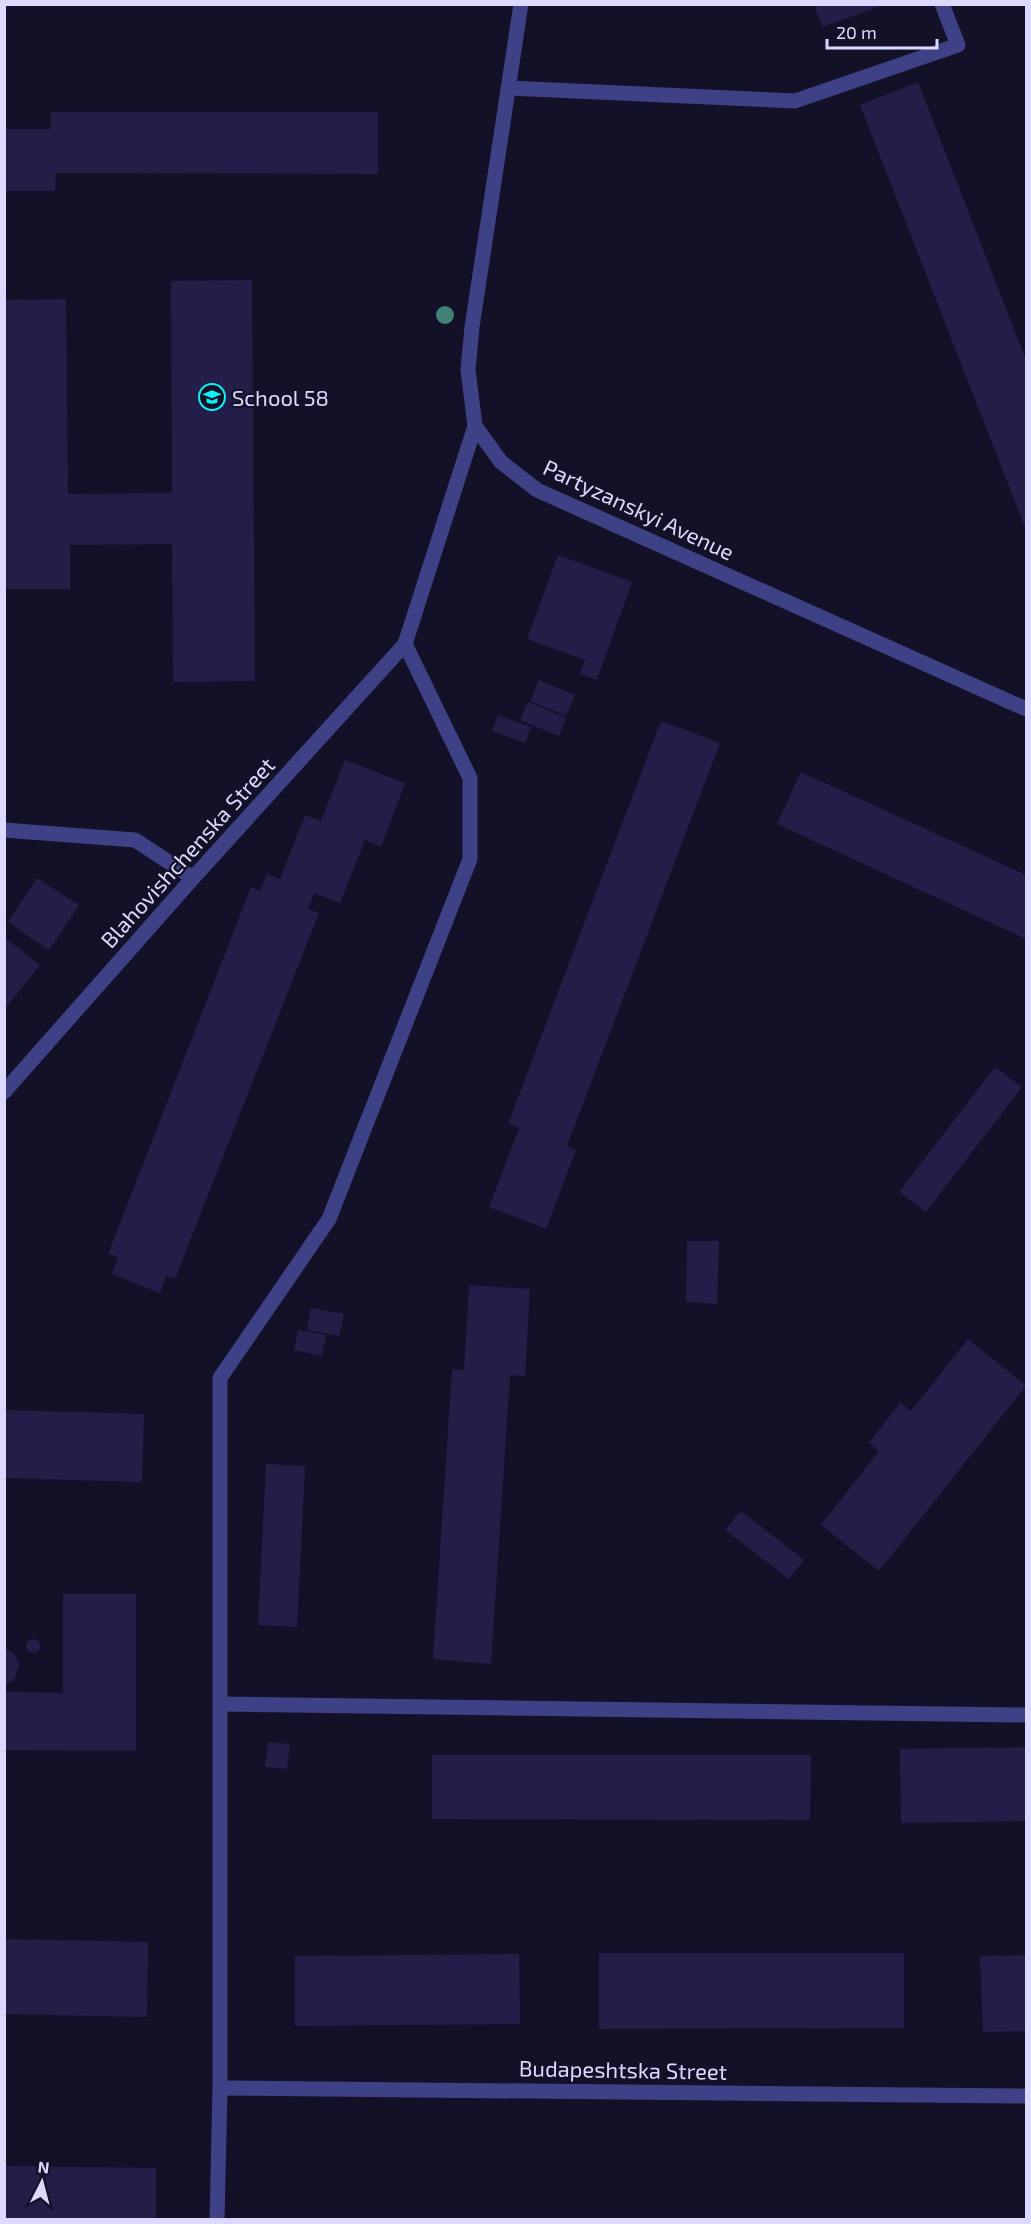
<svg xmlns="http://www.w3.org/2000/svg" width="1031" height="2224" viewBox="0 0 1031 2224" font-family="'Exo 2',sans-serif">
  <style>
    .building { fill: #231e48 }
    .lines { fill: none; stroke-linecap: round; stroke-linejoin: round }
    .service { stroke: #3e4185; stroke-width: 15 }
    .minor { stroke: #3e4185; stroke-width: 15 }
    .tertiary { stroke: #3e4185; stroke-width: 15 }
    .tree { fill: #418176 }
    .labels { text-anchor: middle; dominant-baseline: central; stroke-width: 4.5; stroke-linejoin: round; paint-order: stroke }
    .poi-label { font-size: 22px; fill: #dbd9fe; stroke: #131128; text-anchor: start }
    .street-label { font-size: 22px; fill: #dbd9fe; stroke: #131128 }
  </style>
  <rect width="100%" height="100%" fill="#131128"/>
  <g class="building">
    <polygon points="814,4 884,4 884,5 822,27"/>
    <polygon points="918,82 1026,360 1026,530 860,105"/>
    <polygon points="51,112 378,112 378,174 56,173 55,191 4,191 4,129 51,129"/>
    <polygon points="252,280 255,681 173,682 172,544 70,545 70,589 4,589 4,300 66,299 68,494 172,493 171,281"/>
    <polygon points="558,555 632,582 597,680 580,674 585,660 527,639"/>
    <polygon points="539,680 575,695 566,716 530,701"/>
    <polygon points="528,702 566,718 559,736 520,720"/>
    <polygon points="498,715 531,727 525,743 492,731"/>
    <polygon points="661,721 720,743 567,1146 576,1150 546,1229 489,1207 519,1128 508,1124"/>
    <polygon points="345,760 405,783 381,847 365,840 340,903 314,893 308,909 319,913 175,1279 166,1276 160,1293 112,1274 118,1257 108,1254 251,887 260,891 267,874 280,879 305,815 321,821"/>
    <polygon points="801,772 1026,875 1026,939 777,824"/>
    <polygon points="37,878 79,905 49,950 8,922"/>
    <polygon points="4,937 40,965 4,1010"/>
    <polygon points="995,1067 1022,1087 926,1212 899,1192"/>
    <polygon points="687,1241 719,1241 717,1304 686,1302"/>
    <polygon points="469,1285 530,1289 525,1376 510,1375 491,1664 433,1659 452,1369 464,1370"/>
    <polygon points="311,1308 344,1314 339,1336 307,1330"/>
    <polygon points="298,1330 326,1335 322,1356 294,1350"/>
    <polygon points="968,1339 1026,1386 879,1571 821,1525 879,1451 869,1443 900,1403 911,1411"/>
    <polygon points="4,1410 144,1414 142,1482 4,1478"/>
    <polygon points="266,1464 305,1466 297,1627 258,1625"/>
    <polygon points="741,1511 804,1560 789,1579 725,1530"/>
    <polygon points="63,1594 136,1594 136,1751 4,1750 4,1692 63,1693"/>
    <circle cx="33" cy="1646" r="7"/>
    <polygon points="4,1648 14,1653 19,1664 16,1676 13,1681 4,1685"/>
    <polygon points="268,1742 290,1744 287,1769 265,1767"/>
    <polygon points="1026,1747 1026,1821 901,1823 900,1749"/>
    <polygon points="432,1755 811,1755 810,1820 432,1819"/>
    <polygon points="4,1939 148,1942 147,2017 4,2014"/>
    <polygon points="599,1953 904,1953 904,2028 599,2029"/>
    <polygon points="519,1954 520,2024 295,2026 295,1956"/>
    <polygon points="1026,1955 1026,2031 983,2032 980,1956"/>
    <polygon points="4,2166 156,2168 156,2220 4,2220"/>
  </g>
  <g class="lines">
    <polyline class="service" points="220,1704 1026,1715"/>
    <g class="minor">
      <polyline points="508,88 795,101 958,45 942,4"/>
      <polyline points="4,830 135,840 193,878"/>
      <polyline points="4,1092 193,878 405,644"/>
      <polyline points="220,2088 1026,2096"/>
      <polyline points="217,2220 220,2088 220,1378 329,1219 470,859 470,778 405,644 475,426"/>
    </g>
    <polyline class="tertiary" points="521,4 472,327 468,370 475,426 501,462 537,490 1026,709"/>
  </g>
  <circle class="tree" cx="445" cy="315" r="9"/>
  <defs>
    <symbol id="school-ring" viewBox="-11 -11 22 22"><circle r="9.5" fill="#131128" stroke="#0df0f6" stroke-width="1.5"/><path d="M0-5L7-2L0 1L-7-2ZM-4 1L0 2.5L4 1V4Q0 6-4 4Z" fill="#0df0f6"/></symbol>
  </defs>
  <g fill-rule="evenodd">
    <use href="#school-ring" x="197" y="382" width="30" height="30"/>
  </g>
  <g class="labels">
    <g class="poi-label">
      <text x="232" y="397">School 58</text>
    </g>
    <g class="street-label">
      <text transform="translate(639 509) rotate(25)">Partyzanskyi Avenue</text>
      <text transform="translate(187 852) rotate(-48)">Blahovishchenska Street</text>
      <text transform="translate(623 2069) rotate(1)">Budapeshtska Street</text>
    </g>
  </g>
  <rect width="1031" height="2224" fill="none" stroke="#dbd9fe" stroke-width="12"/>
  <g transform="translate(42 2182) rotate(6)" stroke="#131128" stroke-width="4.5" paint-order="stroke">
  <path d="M0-4.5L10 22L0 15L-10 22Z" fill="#dbd9fe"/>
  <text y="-9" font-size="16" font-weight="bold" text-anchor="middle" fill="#dbd9fe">N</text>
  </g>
  <path d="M827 39v9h110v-9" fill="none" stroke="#dbd9fe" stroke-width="3"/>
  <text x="836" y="39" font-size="18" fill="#dbd9fe" stroke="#131128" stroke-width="4.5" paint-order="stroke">20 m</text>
</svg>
